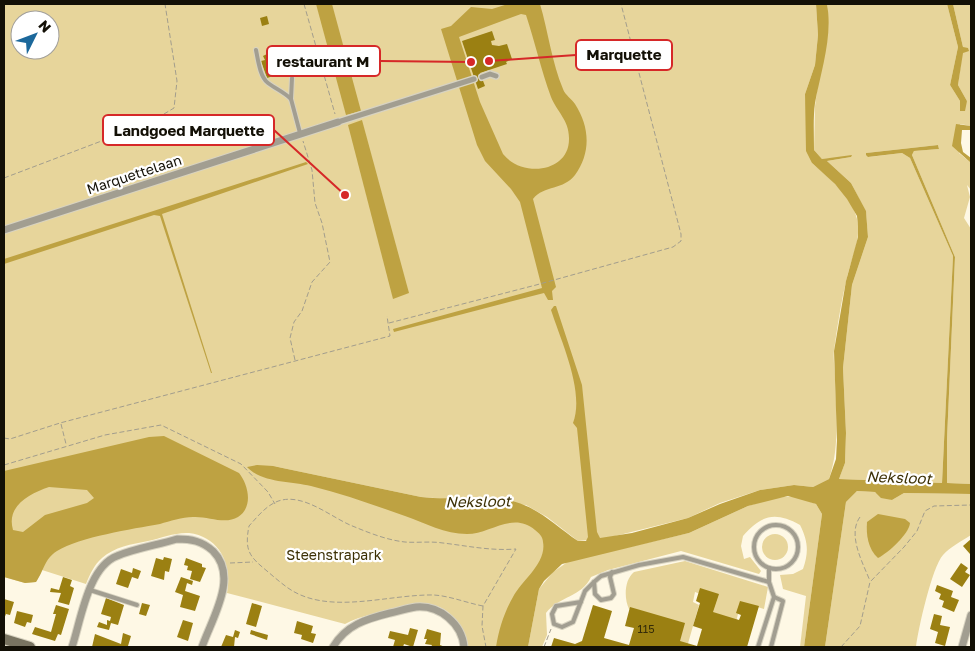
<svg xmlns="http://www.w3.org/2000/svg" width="975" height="651" viewBox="0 0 975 651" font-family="'Golos Text',sans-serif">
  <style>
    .green { fill: #e7d59b; fill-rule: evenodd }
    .water { fill: #bea242; fill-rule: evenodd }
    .building { fill: #9b8012 }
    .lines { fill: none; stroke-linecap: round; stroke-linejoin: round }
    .service-casing { stroke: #d8d3c1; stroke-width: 6 }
    .pedestrian-casing { stroke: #d8d3c1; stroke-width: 8 }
    .minor-casing { stroke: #d8d3c1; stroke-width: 9 }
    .secondary-casing { stroke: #d8d3c1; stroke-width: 12 }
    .path { stroke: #a29d8d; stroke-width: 1; stroke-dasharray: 5 2.5; stroke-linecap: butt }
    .service { stroke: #a29e91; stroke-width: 4 }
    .pedestrian { stroke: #a29e91; stroke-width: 5 }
    .minor { stroke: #a29e91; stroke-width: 7 }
    .secondary { stroke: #797461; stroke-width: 10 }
    .labels { text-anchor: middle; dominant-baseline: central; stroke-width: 4.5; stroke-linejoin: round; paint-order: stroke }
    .number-label { font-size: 11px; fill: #352c09 }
    .street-label { font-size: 14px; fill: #131006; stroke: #fff }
    .park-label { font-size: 14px; fill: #3c3005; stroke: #fff }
    .water-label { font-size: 15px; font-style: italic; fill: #3d3106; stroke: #fff }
    .leader { fill: none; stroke: #d62828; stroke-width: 2 }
    .callout-dot { fill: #d62828; stroke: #fff; stroke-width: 2 }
    .callout { fill: #fff; stroke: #d62828; stroke-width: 2 }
    .callout-label { font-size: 15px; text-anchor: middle; font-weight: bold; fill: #131006 }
  </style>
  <rect width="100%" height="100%" fill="#fef8e5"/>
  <g class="green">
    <path d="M 4,4 L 816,4 L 818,35 L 815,65 L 805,94 L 812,163 C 828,177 852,196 857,219 C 862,241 850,260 846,282 C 841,302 837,329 834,350 C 833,360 835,370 835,380 C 836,414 840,446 829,479 L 813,487 L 794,485 L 760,490 L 720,503 L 688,518 L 607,538 L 578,541 L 547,517 L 526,505 L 421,497 L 273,466 L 449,516 L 511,509 L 562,547 L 541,576 L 513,647 L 468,647 C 464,630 453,608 432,605 C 422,604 408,609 397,610 C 379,613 361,615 345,624 L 227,593 C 232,566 221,537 189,533 C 176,532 161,538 148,541 C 132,544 114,547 102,558 C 94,565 90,574 86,584 L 42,570 L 36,582 L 25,583 L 4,577 ZM 20,20 L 50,20 L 50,50 L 20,50 Z"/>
    <polygon points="827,4 947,4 958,47 950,85 960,101 960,111 967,101 958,85 963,47 953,4 971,4 971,126 960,124 959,153 971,163 971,190 967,185 970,197 964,218 971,229 971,484 947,483 947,439 955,257 912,155 914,151 939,149 938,145 866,153 869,157 902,153 910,158 953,256 942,483 839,479 845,463 846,433 843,368 852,285 868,237 866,212 851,183 827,161 851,157 822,159 814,150 815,106 828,10"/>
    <path d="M 857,491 L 875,492 L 892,500 L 904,493 L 971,494 L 971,535 C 962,541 950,547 943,555 C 932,567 918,630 916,647 L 825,647 L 846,502 Z"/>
    <path d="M 795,496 L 816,504 L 822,514 L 804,647 L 800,647 L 806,596 L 783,589 L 780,575 L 793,574 L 803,569 C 809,552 808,541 800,525 C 775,511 761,515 743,536 L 741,546 L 744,559 L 750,557 L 761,571 L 759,574 L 681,551 L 608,570 L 591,577 C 582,597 559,596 546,613 L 547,635 L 542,647 L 528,647 L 539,589 L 553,572 L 569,561 L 689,533 L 748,506 L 773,498 Z"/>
    <circle cx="775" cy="547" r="13"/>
    <path d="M 685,561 L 768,587 L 764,609 L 741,602 L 736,622 L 709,615 L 706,596 L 695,592 L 693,602 L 699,605 L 687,647 L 676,647 L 681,625 L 629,609 C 624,599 624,580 634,572 Z"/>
  </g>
  <g class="water">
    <polygon points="316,4 332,4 361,111 346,115"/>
    <path d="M 508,4 L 540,4 C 548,31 552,63 563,89 C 565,95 572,99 575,104 C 590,127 591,153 575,175 C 564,190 544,185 533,199 L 556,287 L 552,291 L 553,300 L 548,300 L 544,293 L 394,332 L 393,329 L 542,288 L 520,202 L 511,189 L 485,161 L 477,145 L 441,29 L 451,26 L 471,7 L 492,9 ZM 521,14 L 526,15 C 535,42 541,70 551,97 C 557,112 569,120 569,138 C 570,173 522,178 503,154 L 480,102 L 459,37 Z"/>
    <path d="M 816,4 L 827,4 C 833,36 821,71 815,103 C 813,118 814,135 814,150 L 822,159 L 852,155 L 851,157 L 827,161 L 851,183 L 866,211 L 868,237 L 852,285 L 843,368 L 846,433 L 845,463 L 839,479 L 942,483 L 953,256 L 910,158 L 902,153 L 868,157 L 866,155 L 866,153 L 938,145 L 939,149 L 914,151 L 912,155 L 955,257 L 947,439 L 947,483 L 971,484 L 971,494 L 904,493 L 892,500 L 881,498 L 875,492 L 857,491 L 846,502 L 825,647 L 804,647 L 822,514 L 816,504 L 788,496 L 748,506 L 689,533 L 562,564 L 544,581 L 539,589 L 528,647 L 496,647 C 499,629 504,613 513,597 C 521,581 547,563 543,542 C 543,537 539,533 535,530 C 513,511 490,534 467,534 C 445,534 425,523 405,516 C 374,505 343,494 311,486 C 291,481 262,483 247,467 L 257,465 L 273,466 L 421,497 C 451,501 497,493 524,505 C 544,513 560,529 578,541 L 586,541 L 588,537 L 577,428 L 573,423 C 585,392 561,341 551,310 L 554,306 L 556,306 L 582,385 L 597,532 L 600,538 L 632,533 L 688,518 L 720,504 L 760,490 L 794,485 L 813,487 L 829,479 L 836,459 L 837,440 L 834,351 L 846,281 L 858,237 L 858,226 L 857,216 L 847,199 L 835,184 L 812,163 L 806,151 L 805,94 L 815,65 L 818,35 Z"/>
    <polygon points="947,4 953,4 963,47 968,48 969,51 963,53 958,85 967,101 965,111 960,111 960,101 950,85 958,47"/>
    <polygon points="362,120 409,293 393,299 348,125"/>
    <polygon points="956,124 971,126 971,130 962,130 961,143 963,152 971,158 971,163 952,146"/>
    <polygon points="306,162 308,164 162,214 212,373 211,373 160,216 154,215 4,264 4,259"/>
    <path d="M 164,436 L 239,473 C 248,484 254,507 238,517 C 225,525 208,516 193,517 C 182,517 170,521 160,524 C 132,529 80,537 57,551 C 44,559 44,571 36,582 L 25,583 L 4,577 L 4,471 L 149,437 ZM 49,487 L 87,490 L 94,498 L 87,503 L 45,515 L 23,532 L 13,530 C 6,506 29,494 49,487 Z"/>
    <path d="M 878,514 L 905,519 L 910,523 C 909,534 888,553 878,558 C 868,549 866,535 867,522 Z"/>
  </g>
  <g class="building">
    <polygon points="267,16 269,24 262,26 260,18"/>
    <polygon points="492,31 495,40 491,41 492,45 499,46 507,44 512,59 506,62 507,64 480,73 485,86 478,89 462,41"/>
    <polygon points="293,51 299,68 267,78 261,61 265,60 263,56 267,54 268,58"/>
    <polygon points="971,539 971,553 970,554 963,546"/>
    <polygon points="164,557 172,559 169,572 165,571 164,580 151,576 156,558 163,560"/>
    <polygon points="186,558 202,564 202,567 206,568 200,582 190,579 192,571 187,570 188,566 184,565"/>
    <polygon points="961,563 968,568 965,572 970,575 962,587 950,579"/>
    <polygon points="133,568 141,571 138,579 132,577 128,588 116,584 121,569 132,573"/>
    <polygon points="63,577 72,580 70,586 74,588 69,605 58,602 61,593 50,592 51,588 59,590"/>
    <polygon points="181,577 193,581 192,585 187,583 185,591 200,596 195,611 180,607 183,595 175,592"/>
    <polygon points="937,585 953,591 951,597 959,600 954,612 942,607 944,601 939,599 941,594 935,591"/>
    <polygon points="700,588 719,594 713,612 739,620 741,615 736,613 740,601 759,606 747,647 551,647 554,638 575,644 582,641 593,605 612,611 604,638 629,645 634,628 625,626 630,607 685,623 680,641 697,646 702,629 693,626 700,603 696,601"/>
    <polygon points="106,598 124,605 118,625 111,623 109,630 97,627 99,622 107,625 107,620 110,621 111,617 101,614"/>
    <polygon points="4,599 14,602 10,615 6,614 4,619"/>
    <polygon points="142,603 150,605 146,616 139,614"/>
    <polygon points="252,603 262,606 256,627 246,624"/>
    <polygon points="56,605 69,609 61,635 58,634 55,641 32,634 35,627 51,632 56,614 53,614"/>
    <polygon points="17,611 33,615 31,623 27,622 25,627 14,623"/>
    <polygon points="934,614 942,616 940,625 950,627 945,646 935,643 938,632 930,629"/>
    <polygon points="183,620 193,623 188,641 177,637"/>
    <polygon points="297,621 313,626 311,633 316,634 313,643 301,639 302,635 294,633"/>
    <polygon points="410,628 418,630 413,647 404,644 403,647 393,647 395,640 388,638 390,631 408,635"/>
    <polygon points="427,629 441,633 440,645 445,647 431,647 432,645 425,644 427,639 424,639"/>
    <polygon points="235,630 240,632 238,638 235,637 234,647 221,647 226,635 233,637"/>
    <polygon points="251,630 268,635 267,640 250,634"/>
    <polygon points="123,633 131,636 128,646 131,647 92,647 95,634 121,644"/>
  </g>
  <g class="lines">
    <defs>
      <g id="service">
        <path d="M 256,50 C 258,60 260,77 268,83 C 276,89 284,92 291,99"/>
        <polyline points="292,78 291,99 300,133"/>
        <circle cx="776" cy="547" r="22"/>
        <polyline points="769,568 769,582"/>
        <polyline points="594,582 595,594 601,600 611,598 614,594 610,577 612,572"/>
        <polyline points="90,590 137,605"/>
        <polyline points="581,602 556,606 552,614 554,624 562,627 573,622 585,591 594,582 601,576 639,565 683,557 769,582 774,597 758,647"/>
        <polyline points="771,647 783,601 774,597"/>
      </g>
      <g id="pedestrian">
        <polyline points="482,77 490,74 496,76"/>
        <polyline points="338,122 474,79"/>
      </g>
      <g id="minor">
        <polyline points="4,230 338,122"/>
        <path d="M 72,647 C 81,620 88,567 117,556 C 136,548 158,545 177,539 C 191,539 202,541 213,551 C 239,577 212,618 202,647"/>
        <path d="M 333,647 C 346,625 366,619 390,613 C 399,611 408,608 416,607 C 440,605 462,624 464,647"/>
        <polyline points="962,647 971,615"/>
      </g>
      <polyline id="secondary" points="4,639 30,647"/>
    </defs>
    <use href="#service" class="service-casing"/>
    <use href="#pedestrian" class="pedestrian-casing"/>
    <use href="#minor" class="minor-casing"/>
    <use href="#secondary" class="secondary-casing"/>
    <g class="path">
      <polyline points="304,4 335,114"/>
      <polyline points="4,178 149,123 174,108 177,81 165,4"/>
      <polyline points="389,323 536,285 673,247 681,241 681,234 621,4"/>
      <polyline points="295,360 290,338 294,322 302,311 312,282 330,262 322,223 315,203 312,170 303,141"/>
      <polyline points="61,424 66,444"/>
      <polyline points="4,438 10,439 60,423 390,336 387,316"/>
      <polyline points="4,465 105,435 161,425 241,464 268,492 275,504"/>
      <path d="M 860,517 C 847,535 863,563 870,581"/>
      <polyline points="230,563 253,562"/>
      <path d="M 483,606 C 467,603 450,596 434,595 C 388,594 328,616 288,588 C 281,583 274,577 267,571 C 250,557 244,551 249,526 C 258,516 268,503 282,500 C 305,495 330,516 350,525 C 367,532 386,540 405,542 C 417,543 430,541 443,543 C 468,546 491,551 516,549 L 483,606 L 482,626 L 486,647"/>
      <polyline points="544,647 551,629"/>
      <polyline points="841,647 860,626 870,582 904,547 917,531 925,511 934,506 971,505"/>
    </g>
    <use href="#service" class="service"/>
    <use href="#pedestrian" class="pedestrian"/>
    <use href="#minor" class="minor"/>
    <use href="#secondary" class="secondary"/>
  </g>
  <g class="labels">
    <g class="number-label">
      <text x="646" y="628">115</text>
    </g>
    <g class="street-label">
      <text transform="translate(134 174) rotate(-18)">Marquettelaan</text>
    </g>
    <g class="park-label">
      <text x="334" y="554">Steenstrapark</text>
    </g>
    <g class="water-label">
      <text transform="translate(899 477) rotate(2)">Neksloot</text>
      <text transform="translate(478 501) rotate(-1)">Neksloot</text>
    </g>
  </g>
  <path class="leader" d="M489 61L576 55M471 62L380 61M345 195L274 130"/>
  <g class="callout-dot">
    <circle cx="489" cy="61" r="5"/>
    <circle cx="471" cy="62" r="5"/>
    <circle cx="345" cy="195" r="5"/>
  </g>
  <g class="callout">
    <rect x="576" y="40" width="96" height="30" rx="5"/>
    <rect x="267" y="46" width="113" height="30" rx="5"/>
    <rect x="103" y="115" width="171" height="30" rx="5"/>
  </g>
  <g class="callout-label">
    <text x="624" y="60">Marquette</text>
    <text x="323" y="67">restaurant M</text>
    <text x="189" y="136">Landgoed Marquette</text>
  </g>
  <rect width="975" height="651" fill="none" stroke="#131006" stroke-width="10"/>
  <g transform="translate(35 35) rotate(48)"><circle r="24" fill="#ffffff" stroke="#a19f9b"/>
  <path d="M0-4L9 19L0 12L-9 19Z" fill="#1c689b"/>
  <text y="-8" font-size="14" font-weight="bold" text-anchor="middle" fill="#131006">N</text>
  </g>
</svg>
